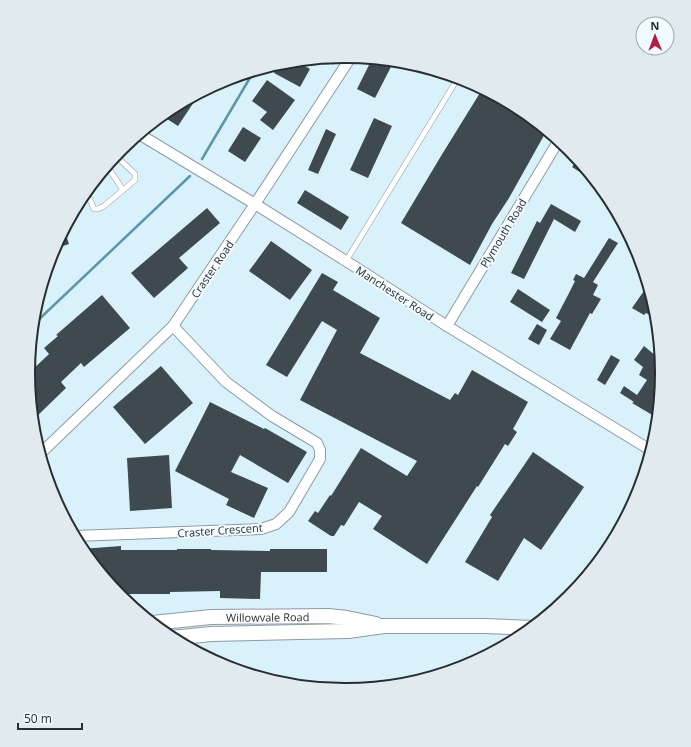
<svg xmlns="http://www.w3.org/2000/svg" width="691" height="747" viewBox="0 0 691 747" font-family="'Open Sans',sans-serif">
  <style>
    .built { fill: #d9f1fa }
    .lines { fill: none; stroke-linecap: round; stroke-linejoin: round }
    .stream { stroke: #5d96ab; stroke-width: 2.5 }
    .building { fill: #3e4a4f }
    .service-casing { stroke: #8d9ba1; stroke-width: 6 }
    .minor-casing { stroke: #8d9ba1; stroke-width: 12 }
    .secondary-casing { stroke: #8d9ba1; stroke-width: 16 }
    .service { stroke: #fff; stroke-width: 5 }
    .minor { stroke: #fff; stroke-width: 10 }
    .secondary { stroke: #fff; stroke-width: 14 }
    .labels { text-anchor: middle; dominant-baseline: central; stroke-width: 4; stroke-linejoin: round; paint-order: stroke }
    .street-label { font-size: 11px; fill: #282e30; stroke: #f1fafe }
    .rim { fill: none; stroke: #282e30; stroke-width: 2 }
  </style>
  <rect width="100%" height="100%" fill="#f1fafe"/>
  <circle class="built" cx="346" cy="373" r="316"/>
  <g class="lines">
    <g class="stream">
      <polyline points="202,159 254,71"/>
      <polyline points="33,325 190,176"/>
    </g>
  </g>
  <g class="building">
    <polygon points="372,59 394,61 375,98 357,89"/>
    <polygon points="296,61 310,69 300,87 274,73 280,63"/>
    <polygon points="267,80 295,100 273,130 260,120 267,112 252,101"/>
    <polygon points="483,88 522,110 547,130 509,198 492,224 470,265 401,223 441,156"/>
    <polygon points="200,93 178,126 164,117 169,109"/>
    <polygon points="374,118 392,126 368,178 350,170"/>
    <polygon points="243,127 261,138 245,162 228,151"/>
    <polygon points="326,129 336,134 318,174 308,170"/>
    <polygon points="578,159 584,166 580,172 572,167"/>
    <polygon points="305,190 349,217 341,230 297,203"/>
    <polygon points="551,204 581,221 575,232 554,219 524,279 511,273 537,221 540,223"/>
    <polygon points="207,208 220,223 179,258 188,268 154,298 131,273"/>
    <polygon points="64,229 69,244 54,249 60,238"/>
    <polygon points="609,238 618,243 593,282 598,285 593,295 601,299 592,314 590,313 570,350 550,339 561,321 556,318 568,295 575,281 573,280 576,274 584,278"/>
    <polygon points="271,241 312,270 290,300 249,271"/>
    <polygon points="322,273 338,282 333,290 380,318 360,353 450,400 455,393 458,395 472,370 528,402 513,429 517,432 508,446 505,444 478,487 477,486 427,564 373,529 382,516 359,502 344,526 341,525 334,536 331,536 308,521 315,511 318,513 330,495 331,496 361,448 407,476 417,461 300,400 337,330 322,321 287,377 266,365"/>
    <polygon points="646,288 651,291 657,312 658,319 646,313 644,315 632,308"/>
    <polygon points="518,289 550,310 542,322 510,302"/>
    <polygon points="102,295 130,328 84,367 81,363 61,382 66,388 33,420 28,374 49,354 44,348 58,336 56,335"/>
    <polygon points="537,324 547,330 539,345 528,339"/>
    <polygon points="644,346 656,356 661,348 663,374 660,406 654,416 632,403 634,402 620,393 624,386 637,395 647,380 639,375 643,367 634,360"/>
    <polygon points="611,355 620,360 605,385 597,380"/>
    <polygon points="161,366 193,403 145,444 113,407"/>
    <polygon points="210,402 264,429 265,428 307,452 288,483 240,455 231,472 268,488 254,518 226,505 229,499 175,471"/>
    <polygon points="533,452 584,487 541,550 524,538 498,581 465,562 492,517 490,515"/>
    <polygon points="169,455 172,508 130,511 127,458"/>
    <polygon points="121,546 121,550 177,550 177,549 211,549 211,550 270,551 270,549 327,549 327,572 261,572 260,599 220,598 220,591 170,592 170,594 124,594 119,595 81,549"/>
  </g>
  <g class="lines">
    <defs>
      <g id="service">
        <polyline points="107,166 123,190"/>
        <polyline points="86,191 94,209 98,209 104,206 135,180 135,174 116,156"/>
        <polyline points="346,261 458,78"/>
      </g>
      <g id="minor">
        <polyline points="139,134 255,204 346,261 447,326 652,451"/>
        <polyline points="447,326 559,140"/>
        <polyline points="40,454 173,326 255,204 351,57"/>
        <polyline points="74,536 261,529 276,524 289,512 320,459 320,450 317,443 272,416 226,382 173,326"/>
      </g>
      <g id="secondary">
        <path id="s1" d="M 152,623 L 211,617 L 328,616 L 347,618 L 376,624"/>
        <polyline points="171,638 211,634 348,631 384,626 485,626 534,628"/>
      </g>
    </defs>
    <use href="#service" class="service-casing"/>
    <use href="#minor" class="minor-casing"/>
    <use href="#secondary" class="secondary-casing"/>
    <use href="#service" class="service"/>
    <use href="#minor" class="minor"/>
    <use href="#secondary" class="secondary"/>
  </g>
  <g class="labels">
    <g class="street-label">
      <text transform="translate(503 233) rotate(-59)">Plymouth Road</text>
      <text transform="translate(212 269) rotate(-56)">Craster Road</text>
      <text transform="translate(395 293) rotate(33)">Manchester Road</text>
      <text transform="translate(220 530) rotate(-4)">Craster Crescent</text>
      <text stroke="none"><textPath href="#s1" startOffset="116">Willowvale Road</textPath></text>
    </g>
  </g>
  <path d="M0 0H691V747H0ZM35 373a310 310 0 1 1 620 0a310 310 0 1 1-620 0Z" fill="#e1eaee" fill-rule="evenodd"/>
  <path class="rim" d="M35 373a310 310 0 1 1 620 0a310 310 0 1 1-620 0Z"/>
  <g transform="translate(655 36) rotate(359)"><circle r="19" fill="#f1fafe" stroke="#a1a8ac"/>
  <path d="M0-3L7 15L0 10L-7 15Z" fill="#b01d42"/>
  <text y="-6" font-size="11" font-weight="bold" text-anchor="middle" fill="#282e30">N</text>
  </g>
  <path d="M18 723v6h64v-6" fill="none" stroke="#282e30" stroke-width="2"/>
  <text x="24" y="723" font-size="12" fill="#282e30" stroke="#f1fafe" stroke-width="3" paint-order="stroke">50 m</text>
</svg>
